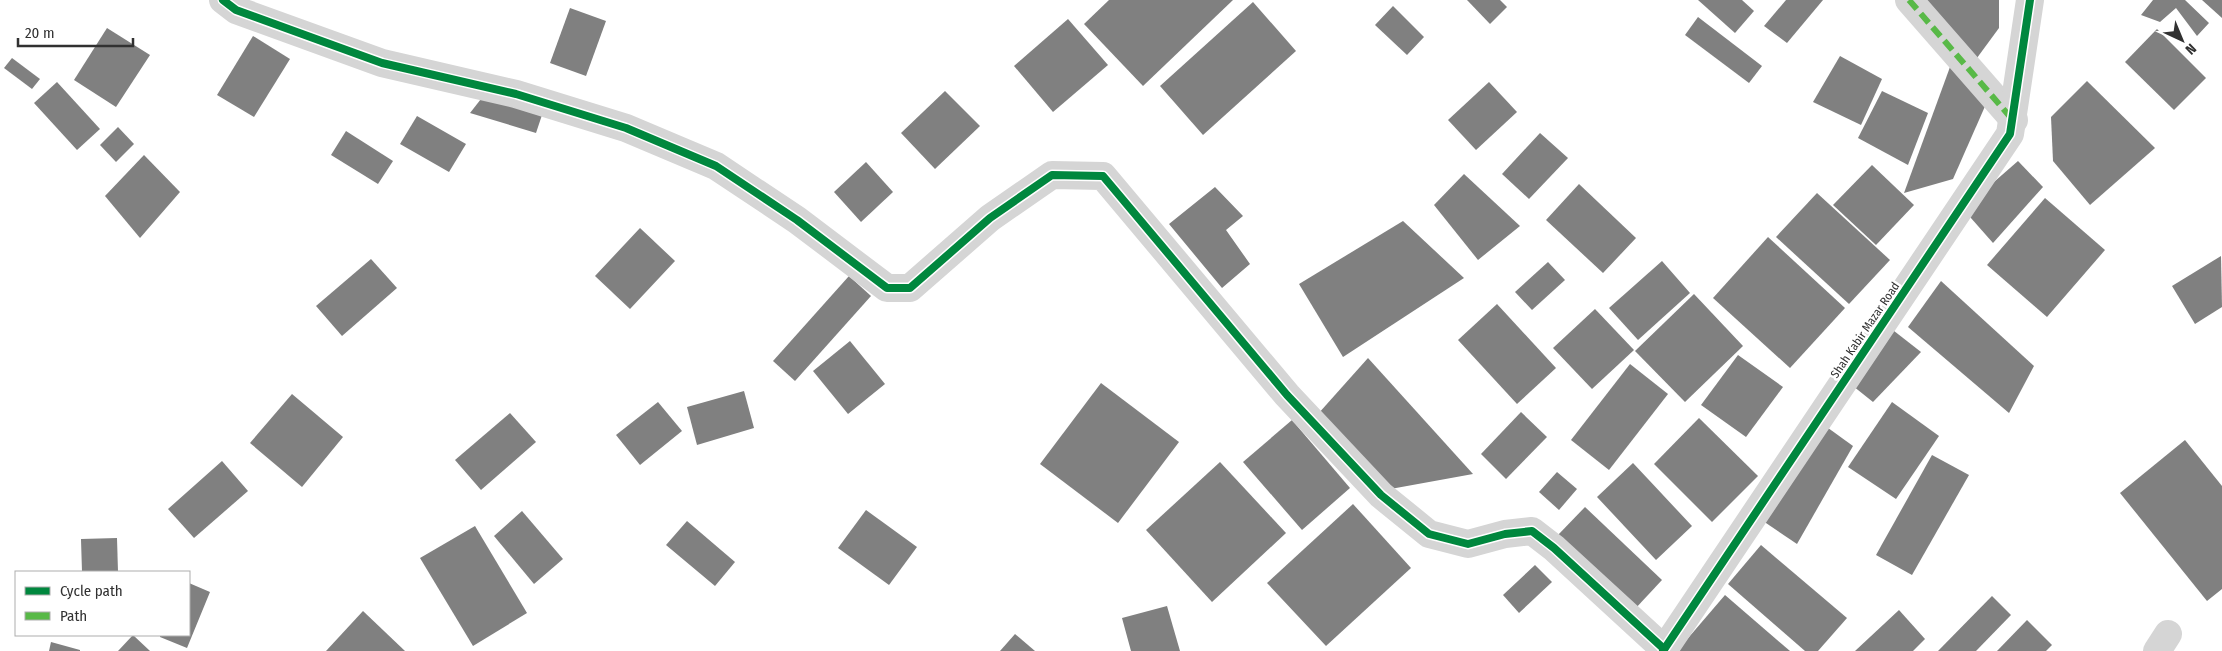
<svg xmlns="http://www.w3.org/2000/svg" width="2222" height="651" viewBox="0 0 2222 651" font-family="'Fira Sans Condensed',sans-serif">
  <style>
    .building { fill: #808080 }
    .lines { fill: none; stroke-linecap: round; stroke-linejoin: round }
    .minor { stroke: #d5d5d5; stroke-width: 28 }
    .quiet { stroke: #58b947; stroke-width: 6; stroke-dasharray: 12 6; stroke-linecap: butt }
    .cycleway-casing { stroke: #fff; stroke-width: 11 }
    .cycleway { stroke: #00873e; stroke-width: 8 }
    .labels { text-anchor: middle; dominant-baseline: central; stroke-width: 5; stroke-linejoin: round; paint-order: stroke }
    .street-label { font-size: 12px; fill: #313131; stroke: #fff }
  </style>
  <rect width="100%" height="100%" fill="#fff"/>
  <g class="building">
    <polygon points="1109,0 1233,0 1143,86 1084,24"/>
    <polygon points="1467,0 1500,0 1507,7 1490,24"/>
    <polygon points="1698,0 1742,0 1754,11 1735,33"/>
    <polygon points="1786,0 1823,0 1787,43 1764,26"/>
    <polygon points="1916,0 1999,0 1999,28 1974,62"/>
    <polygon points="2153,0 2185,0 2209,23 2197,36 2176,8 2160,22 2141,15"/>
    <polygon points="2202,0 2222,0 2222,18"/>
    <polygon points="1253,2 1296,51 1203,135 1160,86"/>
    <polygon points="1393,6 1424,37 1407,55 1375,25"/>
    <polygon points="570,8 606,21 586,76 550,63"/>
    <polygon points="1698,17 1762,66 1749,83 1685,35"/>
    <polygon points="1068,19 1108,65 1053,112 1014,66"/>
    <polygon points="107,28 150,55 116,107 74,80"/>
    <polygon points="2157,29 2206,78 2174,110 2125,62"/>
    <polygon points="253,36 290,59 254,117 217,95"/>
    <polygon points="1840,56 1882,79 1861,125 1813,102"/>
    <polygon points="12,58 40,79 32,89 4,68"/>
    <polygon points="1950,67 1990,95 1953,179 1904,193"/>
    <polygon points="2087,81 2155,148 2090,205 2053,161 2051,117"/>
    <polygon points="57,82 100,129 77,150 34,103"/>
    <polygon points="1489,82 1517,112 1476,150 1448,120"/>
    <polygon points="488,90 543,112 536,133 470,113"/>
    <polygon points="945,91 980,126 935,169 901,133"/>
    <polygon points="1882,91 1928,113 1908,165 1858,138"/>
    <polygon points="417,116 466,144 449,172 400,144"/>
    <polygon points="118,127 134,144 116,162 100,145"/>
    <polygon points="346,131 393,161 378,184 331,155"/>
    <polygon points="1540,133 1568,158 1529,199 1502,174"/>
    <polygon points="144,155 180,192 140,238 105,196"/>
    <polygon points="2018,161 2043,187 1993,243 1963,209"/>
    <polygon points="866,162 893,192 861,222 834,192"/>
    <polygon points="1872,165 1914,205 1876,245 1833,205"/>
    <polygon points="1464,174 1520,226 1478,260 1434,205"/>
    <polygon points="1579,184 1636,238 1603,273 1546,220"/>
    <polygon points="1215,187 1243,216 1226,230 1250,264 1222,288 1169,224"/>
    <polygon points="1817,193 1890,260 1849,304 1776,237"/>
    <polygon points="2045,198 2105,250 2047,317 1987,265"/>
    <polygon points="1403,221 1464,278 1343,357 1299,284"/>
    <polygon points="640,228 675,261 630,309 595,276"/>
    <polygon points="1768,237 1845,308 1790,368 1713,298"/>
    <polygon points="2221,256 2222,307 2195,324 2172,286"/>
    <polygon points="371,259 397,288 342,336 316,306"/>
    <polygon points="1662,261 1690,293 1638,340 1609,308"/>
    <polygon points="1548,262 1565,280 1532,310 1515,292"/>
    <polygon points="849,276 871,296 795,381 773,361"/>
    <polygon points="1941,281 2034,366 2009,413 1908,327"/>
    <polygon points="1694,294 1743,346 1685,402 1635,351"/>
    <polygon points="1497,304 1556,368 1517,404 1458,340"/>
    <polygon points="1595,309 1634,350 1592,389 1553,348"/>
    <polygon points="1889,327 1921,352 1873,402 1848,382"/>
    <polygon points="850,341 885,384 848,414 813,371"/>
    <polygon points="1738,355 1783,387 1746,437 1701,405"/>
    <polygon points="1368,358 1473,474 1385,490 1318,414"/>
    <polygon points="1630,364 1668,394 1609,470 1571,440"/>
    <polygon points="1101,383 1179,442 1118,523 1040,464"/>
    <polygon points="744,391 754,428 697,445 687,407"/>
    <polygon points="292,394 343,437 302,487 250,443"/>
    <polygon points="658,402 682,431 640,465 616,435"/>
    <polygon points="1892,402 1939,436 1896,499 1848,467"/>
    <polygon points="1521,412 1547,437 1506,479 1481,454"/>
    <polygon points="510,413 536,442 481,490 455,460"/>
    <polygon points="1699,418 1758,476 1712,522 1654,464"/>
    <polygon points="1292,420 1350,488 1302,530 1243,462"/>
    <polygon points="1824,425 1853,446 1797,544 1763,521"/>
    <polygon points="2185,440 2222,486 2222,589 2207,601 2120,493"/>
    <polygon points="1932,455 1969,475 1912,575 1876,555"/>
    <polygon points="222,461 248,491 194,538 168,509"/>
    <polygon points="1220,462 1286,533 1212,602 1146,530"/>
    <polygon points="1633,463 1692,526 1656,560 1597,497"/>
    <polygon points="1557,472 1577,489 1559,510 1539,492"/>
    <polygon points="1353,504 1411,568 1326,646 1267,583"/>
    <polygon points="1585,507 1662,580 1634,610 1557,536"/>
    <polygon points="866,510 917,547 889,585 838,548"/>
    <polygon points="522,511 563,559 534,584 494,536"/>
    <polygon points="687,521 735,562 715,586 666,545"/>
    <polygon points="475,526 527,613 473,646 420,558"/>
    <polygon points="117,538 118,572 82,572 81,539"/>
    <polygon points="1761,545 1847,618 1818,651 1805,651 1728,584"/>
    <polygon points="1535,565 1552,582 1519,613 1503,595"/>
    <polygon points="189,583 210,592 187,648 160,637 160,635 189,635"/>
    <polygon points="1725,595 1790,651 1677,651"/>
    <polygon points="1992,596 2011,615 1976,651 1938,651"/>
    <polygon points="1167,606 1180,651 1131,651 1122,618"/>
    <polygon points="1899,610 1925,639 1913,651 1855,651"/>
    <polygon points="363,611 405,651 326,651"/>
    <polygon points="2027,620 2052,645 2046,651 1997,651"/>
    <polygon points="1015,634 1035,651 1000,651"/>
    <polygon points="133,635 150,651 118,651"/>
    <polygon points="51,642 80,650 80,651 49,651"/>
  </g>
  <g class="lines">
    <g class="minor">
      <polyline points="223,0 236,10 382,63 516,94 626,128 716,166 797,220 887,288 910,288 990,218 1052,175 1103,176 1287,395 1381,495 1429,534 1468,544 1505,534 1532,531 1554,548 1664,649"/>
      <polyline points="1909,0 2014,120"/>
      <polyline points="1663,651 2010,134 2030,0"/>
      <polyline points="2157,651 2168,634"/>
    </g>
    <polyline class="quiet" points="1909,0 2012,119"/>
    <defs>
      <g id="cycleway">
        <polyline points="223,0 236,10 382,63 516,94 626,128 716,166 797,220 887,288 910,288 990,218 1052,175 1103,176 1287,395 1381,495 1429,534 1468,544 1505,534 1532,531 1554,548 1664,649"/>
        <polyline points="1663,651 2010,134 2030,0"/>
      </g>
    </defs>
    <use href="#cycleway" class="cycleway-casing"/>
    <use href="#cycleway" class="cycleway"/>
  </g>
  <g class="labels">
    <g class="street-label">
      <text transform="translate(1865 330) rotate(-56)">Shah Kabir Mazar Road</text>
    </g>
  </g>
  <rect x="15" y="571" width="175" height="65" fill="#ffffff" stroke="#adadad"/>
  <rect x="25" y="587" width="25" height="8" fill="#00873e" stroke="#adadad"/>
  <text x="60" y="596" font-size="15" fill="#313131">Cycle path</text>
  <rect x="25" y="612" width="25" height="8" fill="#58b947" stroke="#adadad"/>
  <text x="60" y="621" font-size="15" fill="#313131">Path</text>
  <g transform="translate(2182 40) rotate(136)" stroke="#ffffff" stroke-width="4" paint-order="stroke">
  <path d="M0-4L9 19L0 12L-9 19Z" fill="#313131"/>
  <text y="-8" font-size="14" font-weight="bold" text-anchor="middle" fill="#313131">N</text>
  </g>
  <path d="M18 38v8h115v-8" fill="none" stroke="#313131" stroke-width="2.5"/>
  <text x="25" y="38" font-size="15" fill="#313131" stroke="#ffffff" stroke-width="4" paint-order="stroke">20 m</text>
</svg>
